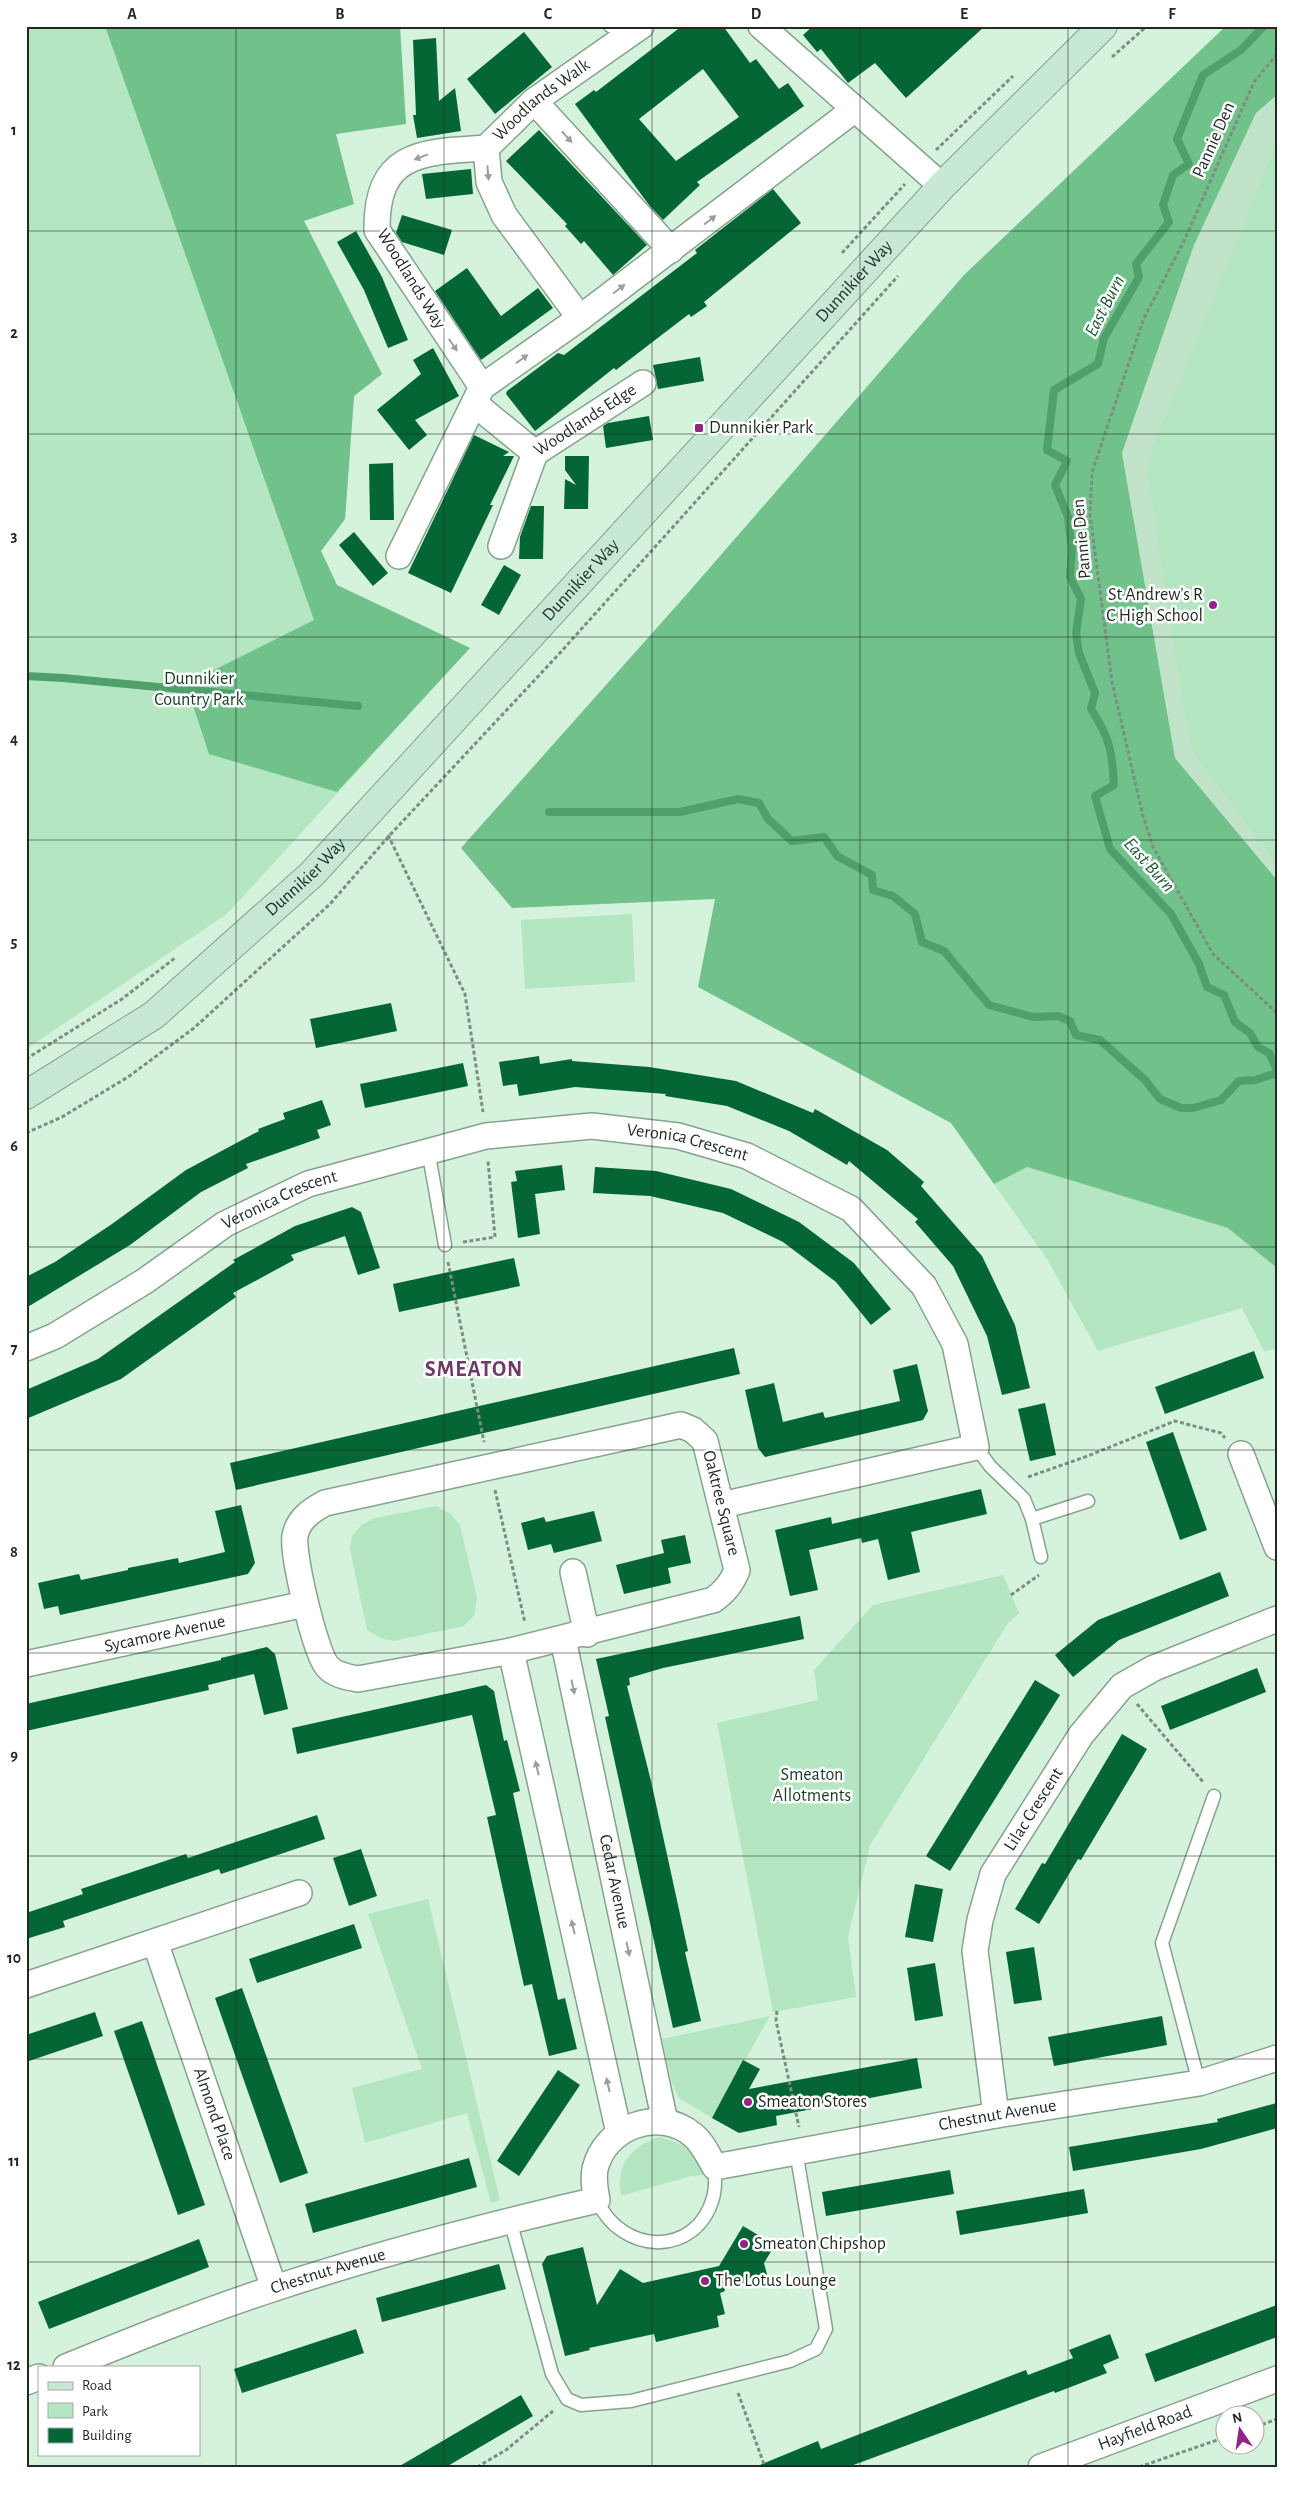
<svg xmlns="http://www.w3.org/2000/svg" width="1303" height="2493" viewBox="0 0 1303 2493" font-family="'Alegreya Sans',sans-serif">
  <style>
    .built { fill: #c1e3ca }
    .green { fill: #b3e6c1 }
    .forest { fill: #70c18a }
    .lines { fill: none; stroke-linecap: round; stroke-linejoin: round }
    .stream { stroke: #4fa06b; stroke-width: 8 }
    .building { fill: #056635; fill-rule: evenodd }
    .service-casing { stroke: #87a28e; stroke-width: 15 }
    .minor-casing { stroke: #87a28e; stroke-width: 28 }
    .secondary-casing { stroke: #87a28e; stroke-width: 30 }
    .path { stroke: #7b8f80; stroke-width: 3; stroke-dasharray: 4 2.5; stroke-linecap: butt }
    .service { stroke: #fff; stroke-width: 12 }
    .minor { stroke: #fff; stroke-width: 25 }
    .secondary { stroke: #c7e8d4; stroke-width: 28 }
    .oneway { fill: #9a9f9c }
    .grid { fill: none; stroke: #1f2a22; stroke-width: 1; stroke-opacity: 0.55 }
    .poi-dot { fill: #922486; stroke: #fff; stroke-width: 2 }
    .labels { text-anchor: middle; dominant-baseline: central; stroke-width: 5; stroke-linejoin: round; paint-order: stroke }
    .street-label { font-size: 18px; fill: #1f2a22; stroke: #fff }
    .poi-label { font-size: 18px; fill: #1f2a22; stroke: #fff; text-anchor: start }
    .park-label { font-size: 18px; fill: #183b24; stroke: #fff }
    .water-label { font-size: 19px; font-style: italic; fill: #225d38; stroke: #fff }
    .district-label { font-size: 22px; font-weight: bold; letter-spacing: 1px; fill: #703968; stroke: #fff }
    .neatline { fill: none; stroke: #1f2a22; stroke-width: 2 }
    .grid-label { font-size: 16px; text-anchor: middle; font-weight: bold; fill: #1f2a22 }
  </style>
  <rect width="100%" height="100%" fill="#d5f2dc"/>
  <polygon class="built" points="1277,95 1277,880 1175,758 1122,453 1194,245 1256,113"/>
  <g class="green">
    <polygon points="26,26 260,26 304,221 382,374 354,396 345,519 321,551 337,585 470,648 227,914 26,1049"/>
    <polygon points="1277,141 1277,865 1190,748 1147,470 1149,457"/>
    <polygon points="632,914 635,982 525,989 521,920"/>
    <polygon points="1027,1167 1228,1228 1277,1268 1277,1349 1264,1351 1242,1308 1098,1351 1047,1259 994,1184"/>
    <polygon points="436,1506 451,1514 460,1525 477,1598 474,1616 464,1626 393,1641 380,1638 367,1630 350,1549 352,1536 361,1525 375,1518"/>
    <polygon points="1003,1575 1019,1613 1008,1623 870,1845 848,1937 856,1997 773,2012 717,1723 818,1700 814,1670 873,1605"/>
    <polygon points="428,1899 500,2200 491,2203 467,2113 365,2143 352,2088 422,2069 368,1914"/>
    <polygon points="770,2016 712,2118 679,2098 672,2083 662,2039"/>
    <path d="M 659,2137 C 686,2145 695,2147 705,2175 L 691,2176 L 621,2196 C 615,2166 631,2146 659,2137 Z"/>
  </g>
  <g class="forest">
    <polygon points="105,26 400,26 406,124 336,134 354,204 304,221 382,374 354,396 345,519 321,551 337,585 470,648 337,792 209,754 186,684 314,620"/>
    <polygon points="1226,26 1277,26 1277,95 1256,113 1194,245 1122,453 1175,758 1277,880 1277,1268 1228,1228 1027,1167 994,1184 951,1123 698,987 715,899 512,908 461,848 687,594 964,275"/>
  </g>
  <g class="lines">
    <g class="stream">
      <path d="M 1264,26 L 1241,50 L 1203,75 L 1177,139 L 1189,164 L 1173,175 L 1163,205 L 1169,222 L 1136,264 L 1139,277 L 1104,338 L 1098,364 L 1054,390 L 1047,450 L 1067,461 L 1055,485 L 1068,517 L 1072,550 L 1070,577 L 1081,599 L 1076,633 L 1079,653 L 1095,693 L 1091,709 C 1110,738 1112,751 1114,785 L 1095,796 L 1110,849 L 1171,914 L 1199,964 L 1207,987 L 1224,995 L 1235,1022 L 1250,1033 L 1258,1047 L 1269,1053 L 1277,1070"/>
      <polyline points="26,676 63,678 358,706"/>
      <polyline points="549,812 680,812 738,799 759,803 768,819 792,841 824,837 837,856 872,875 873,890 893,896 915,914 922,942 944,951 989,1005 1033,1017 1058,1016 1070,1021 1076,1035 1100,1040 1145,1080 1160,1099 1181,1108 1193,1108 1221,1100 1239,1081 1255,1080 1277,1073"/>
    </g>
  </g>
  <g class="building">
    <path d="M 682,26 L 723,26 L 750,63 L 756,59 L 779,89 L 788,83 L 804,106 L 697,182 L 700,185 L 663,220 L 649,205 L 575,104 L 594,90 L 596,92 ZM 703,69 L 739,117 L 676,161 L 639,119 Z"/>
    <polygon points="813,26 985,26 906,98 875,63 848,83 821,49 817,52 803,35"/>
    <polygon points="524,32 552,67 495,114 467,79"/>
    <polygon points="436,38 439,101 455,88 461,131 417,138 413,115 416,115 413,40"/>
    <polygon points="539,130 647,245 613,275 584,241 581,244 565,226 567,224 506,161"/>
    <polygon points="471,169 473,194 426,199 422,174"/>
    <polygon points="773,189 801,223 704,302 707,306 691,317 689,314 616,370 614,368 535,431 506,394 507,391 558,353 564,355 697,253 695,250"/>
    <polygon points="402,215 452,230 444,255 402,242 396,233"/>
    <polygon points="356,231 382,277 408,340 388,348 364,290 337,242"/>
    <polygon points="467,268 501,316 538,288 553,308 481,360 435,291"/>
    <polygon points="433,348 459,396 415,420 427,435 409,450 377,410 421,374 413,360"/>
    <polygon points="700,357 704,381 658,389 653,365"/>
    <polygon points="649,416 653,440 606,448 603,426 608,423"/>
    <polygon points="474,435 509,452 503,456 514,456 490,505 493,505 451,593 408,573"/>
    <polygon points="565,456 589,456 588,509 564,509 565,479 576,485 565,470"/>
    <polygon points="393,463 394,520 370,520 369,464"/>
    <polygon points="531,506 544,506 543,559 519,559 520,537"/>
    <polygon points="354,532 388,573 373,586 339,545"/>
    <polygon points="504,565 521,575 499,615 481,605"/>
    <polygon points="391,1003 397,1031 316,1048 310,1019"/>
    <polygon points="539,1056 540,1064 572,1059 572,1061 649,1067 736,1081 813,1113 815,1109 887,1150 924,1182 921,1186 982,1256 1015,1325 1030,1388 1002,1395 987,1336 953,1266 915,1222 918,1219 849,1161 847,1165 789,1131 727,1106 665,1096 666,1094 575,1087 519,1096 517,1084 503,1086 499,1062"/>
    <polygon points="463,1063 468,1086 365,1108 360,1084"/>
    <polygon points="322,1100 331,1125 317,1130 320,1138 246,1164 248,1168 201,1192 130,1245 26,1308 26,1277 55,1262 112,1224 186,1170 259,1131 258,1129 285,1119 283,1113"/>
    <polygon points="562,1165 565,1190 535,1194 540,1234 518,1238 511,1182 517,1181 515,1171"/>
    <polygon points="595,1167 656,1171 731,1189 799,1222 854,1263 891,1309 871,1325 836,1282 783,1242 723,1213 650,1196 593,1193"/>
    <polygon points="352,1207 361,1212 380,1268 358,1275 345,1236 291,1255 294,1260 233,1293 236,1297 121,1379 26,1419 26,1390 98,1359 235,1262 233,1260 295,1226"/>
    <polygon points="514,1258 520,1286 399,1312 393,1284"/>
    <polygon points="734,1348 740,1374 236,1490 230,1463"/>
    <polygon points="1254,1351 1264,1378 1165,1414 1155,1387"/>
    <polygon points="917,1364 928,1411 923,1420 765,1457 758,1448 745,1390 774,1383 783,1422 823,1412 825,1418 900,1401 893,1370"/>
    <polygon points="1045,1403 1056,1455 1030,1461 1018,1409"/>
    <polygon points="1173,1432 1207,1530 1180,1540 1146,1442"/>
    <polygon points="981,1489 987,1514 911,1532 920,1572 888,1580 878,1539 862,1543 861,1538 809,1550 818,1590 790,1596 775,1530 831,1517 832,1524"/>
    <polygon points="241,1505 255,1563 248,1574 60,1615 58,1606 44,1609 38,1583 79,1574 81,1580 128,1570 128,1568 178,1558 179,1563 225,1552 215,1511"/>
    <polygon points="594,1511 602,1541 554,1553 551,1544 528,1550 521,1523 544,1517 546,1522"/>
    <polygon points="685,1535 691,1563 668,1568 671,1583 624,1594 616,1565 664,1553 661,1540"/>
    <polygon points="1220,1572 1229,1596 1119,1640 1073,1677 1055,1655 1098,1620"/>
    <polygon points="800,1616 804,1639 663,1668 629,1678 630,1685 627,1686 651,1781 688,1951 685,1952 701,2021 673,2028 605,1717 609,1716 596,1659"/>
    <polygon points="267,1647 275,1654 288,1709 264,1715 254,1674 208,1685 209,1690 26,1731 26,1704 221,1660 221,1658"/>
    <polygon points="1257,1668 1266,1692 1170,1730 1161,1706"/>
    <polygon points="1035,1680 1060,1695 950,1871 926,1856"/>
    <polygon points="486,1685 494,1691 504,1741 507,1740 520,1791 513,1793 558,2000 565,1998 577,2049 549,2056 532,1984 524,1986 487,1817 496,1815 472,1715 297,1754 292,1728"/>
    <polygon points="1122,1734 1147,1749 1081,1860 1078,1859 1039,1924 1015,1909 1042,1863 1045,1864"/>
    <polygon points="317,1815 325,1839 221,1874 219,1869 63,1921 65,1927 26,1939 26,1913 83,1894 81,1889 186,1854 188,1858"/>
    <polygon points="361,1849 377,1896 349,1906 333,1858"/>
    <polygon points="915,1884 943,1889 933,1942 905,1937"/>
    <polygon points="354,1924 362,1948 257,1983 249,1959"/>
    <polygon points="1034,1947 1042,2000 1014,2004 1006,1952"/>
    <polygon points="935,1963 943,2016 915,2021 907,1968"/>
    <polygon points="242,1988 308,2173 280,2183 215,1998"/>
    <polygon points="95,2012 103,2036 26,2062 26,2035"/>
    <polygon points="1162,2016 1167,2045 1054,2066 1048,2037"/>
    <polygon points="142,2021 205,2205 178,2215 114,2031"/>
    <polygon points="917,2058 922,2088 776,2116 777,2125 739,2133 712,2118 743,2060 760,2069 749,2089"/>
    <polygon points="558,2070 580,2085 519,2176 497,2161"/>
    <polygon points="1277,2103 1277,2128 1201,2149 1073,2171 1069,2147 1218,2122 1217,2119"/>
    <polygon points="469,2158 477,2187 313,2233 305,2204"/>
    <polygon points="950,2170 954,2194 826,2216 822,2192"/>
    <polygon points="1084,2189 1088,2213 960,2235 956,2211"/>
    <polygon points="743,2226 775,2245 764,2263 768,2278 724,2287 725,2291 720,2293 725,2314 717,2316 719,2327 656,2342 654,2334 589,2348 590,2350 565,2356 542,2264 547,2256 583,2247 597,2305 620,2269 643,2283 719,2266"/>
    <polygon points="199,2239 209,2267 49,2329 38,2302"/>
    <polygon points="499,2264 506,2289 382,2322 376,2298"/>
    <polygon points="1277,2305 1277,2337 1155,2382 1145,2354"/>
    <polygon points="356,2329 364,2353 242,2393 234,2369"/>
    <polygon points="1110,2334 1119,2358 1103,2365 1107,2373 1055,2393 1054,2391 848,2467 755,2467 818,2441 821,2449 1026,2370 1028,2375 1073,2358 1069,2350"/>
    <polygon points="521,2395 533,2416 446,2467 398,2467"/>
  </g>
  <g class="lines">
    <defs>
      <g id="service">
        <polyline points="610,26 631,33"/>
        <polyline points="428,1150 445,1245"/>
        <polyline points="976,1447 990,1466 1024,1499 1032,1519 1088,1501"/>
        <polyline points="1032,1519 1041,1557"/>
        <polyline points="1199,2083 1162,1943 1214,1796"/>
        <path d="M 597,2200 C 621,2255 696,2258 713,2198 C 716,2188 715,2177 715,2167"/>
        <polyline points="510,2220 552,2374 567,2399 581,2405 631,2401 790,2361 816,2349 826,2329 796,2151"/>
      </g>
      <g id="minor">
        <polyline points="761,26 942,186"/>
        <polyline points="534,101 671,250"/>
        <path id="s1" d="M 580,318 L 504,215 L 489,182 L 486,148 L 534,101 L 641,26"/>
        <path d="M 482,387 L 377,230 C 376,152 421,152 486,148"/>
        <polyline points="475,404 535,453"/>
        <path id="s2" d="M 501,546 L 535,453 L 643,383"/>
        <polyline points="399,556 482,387 580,318 855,109"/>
        <path id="s3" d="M 26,1348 L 55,1336 L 145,1281 L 225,1224 L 308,1184 L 486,1136 L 592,1126 L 678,1136 L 747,1156 L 851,1209 L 924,1286 L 955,1344 L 976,1447 L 722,1505"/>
        <path d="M 681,1425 L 693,1430 L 705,1441 L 737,1570 C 732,1583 725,1592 713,1600 L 511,1651 L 358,1679 C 347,1677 334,1675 327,1666 C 315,1652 292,1554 295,1536 C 298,1519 312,1510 325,1503 Z"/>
        <polyline points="1241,1454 1277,1547"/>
        <polyline points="573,1572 587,1634"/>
        <path id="s4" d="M 563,1639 L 665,2122"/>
        <polyline points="511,1651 619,2133"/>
        <path id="s5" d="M 26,1664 L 305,1604"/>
        <path id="s6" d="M 155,1942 L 274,2288"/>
        <polyline points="26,1985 299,1893"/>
        <path id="s7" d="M 996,2115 L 975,1951 L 980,1920 L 993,1874 L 1081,1735 L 1122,1686 L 1154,1668 L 1277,1619"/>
        <path id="s8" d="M 66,2367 C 135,2339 204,2311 275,2288 C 381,2253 488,2225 597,2200 C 595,2190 593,2180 595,2169 C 605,2126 659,2107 693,2135 C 703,2143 708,2156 715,2167 L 996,2115 L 1199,2083 L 1277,2058"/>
        <polyline points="26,2382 39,2377"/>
        <path id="s9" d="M 1041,2467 L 1277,2379"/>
      </g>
      <g id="secondary">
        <path id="s10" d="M 26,1095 L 154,1015 L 312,874 L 942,186 L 1103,26"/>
      </g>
    </defs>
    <use href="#service" class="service-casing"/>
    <use href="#minor" class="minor-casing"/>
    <use href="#secondary" class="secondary-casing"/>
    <g class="path">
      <polyline points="1277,54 1254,82 1184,241 1144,318 1092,472 1090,515 1112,682 1143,816 1153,847 1213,954 1277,1013"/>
      <polyline points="1112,57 1147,26"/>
      <polyline points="936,150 1013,76"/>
      <polyline points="842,253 905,184"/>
      <polyline points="388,835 465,994 483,1112"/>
      <polyline points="26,1059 122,999 175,958"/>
      <polyline points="26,1133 62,1117 128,1077 194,1028 330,904 389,836 559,654 898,276"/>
      <polyline points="463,1242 495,1237 488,1161"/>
      <polyline points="448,1262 484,1442"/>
      <polyline points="1028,1477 1085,1457 1175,1421 1221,1433 1225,1438"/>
      <polyline points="495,1490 525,1623"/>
      <polyline points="1011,1595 1039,1575"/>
      <polyline points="1137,1704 1204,1783"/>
      <polyline points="777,2011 776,2021 799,2127"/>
      <polyline points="738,2393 765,2467"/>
      <polyline points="1256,2427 1277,2419"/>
      <polyline points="477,2467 506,2450 553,2411"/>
      <polyline points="1139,2467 1226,2437"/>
    </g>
    <use href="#service" class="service"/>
    <use href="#minor" class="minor"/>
    <use href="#secondary" class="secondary"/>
  </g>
  <defs><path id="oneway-solid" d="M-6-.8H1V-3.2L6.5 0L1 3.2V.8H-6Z" transform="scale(1.25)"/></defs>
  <g class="oneway">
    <use href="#oneway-solid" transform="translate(567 137) rotate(47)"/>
    <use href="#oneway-solid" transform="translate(421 157) rotate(159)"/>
    <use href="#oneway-solid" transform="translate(488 173) rotate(85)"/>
    <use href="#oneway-solid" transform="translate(710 220) rotate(-37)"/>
    <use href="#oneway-solid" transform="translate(619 289) rotate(-37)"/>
    <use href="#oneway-solid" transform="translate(453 345) rotate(56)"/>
    <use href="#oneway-solid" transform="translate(522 359) rotate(-35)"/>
    <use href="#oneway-solid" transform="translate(573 1687) rotate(78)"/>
    <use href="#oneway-solid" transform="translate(537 1768) rotate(-103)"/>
    <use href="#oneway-solid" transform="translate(573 1927) rotate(-103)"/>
    <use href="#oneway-solid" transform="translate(628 1949) rotate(78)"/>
    <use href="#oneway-solid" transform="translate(608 2085) rotate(-103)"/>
  </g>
  <path class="grid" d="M 236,26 L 236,2467M 444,26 L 444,2467M 652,26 L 652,2467M 860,26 L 860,2467M 1068,26 L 1068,2467M 26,231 L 1277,231M 26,434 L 1277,434M 26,637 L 1277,637M 26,840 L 1277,840M 26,1043 L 1277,1043M 26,1247 L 1277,1247M 26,1450 L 1277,1450M 26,1653 L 1277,1653M 26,1856 L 1277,1856M 26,2059 L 1277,2059M 26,2262 L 1277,2262"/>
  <g class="poi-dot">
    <rect x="694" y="423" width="10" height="10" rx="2.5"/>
    <circle cx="1213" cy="605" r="5"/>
    <circle cx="748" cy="2102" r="5"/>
    <circle cx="744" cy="2244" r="5"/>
    <circle cx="705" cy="2281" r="5"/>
  </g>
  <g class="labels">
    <g class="street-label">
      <text stroke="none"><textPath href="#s1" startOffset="272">Woodlands Walk</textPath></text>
      <text transform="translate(1214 140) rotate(-66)">Pannie Den</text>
      <text transform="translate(411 279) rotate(58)">Woodlands Way</text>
      <text stroke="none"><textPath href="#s10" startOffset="1166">Dunnikier Way</textPath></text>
      <text stroke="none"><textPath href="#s2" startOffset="159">Woodlands Edge</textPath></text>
      <text transform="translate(1082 539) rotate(-95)">Pannie Den</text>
      <text stroke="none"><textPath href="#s10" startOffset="761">Dunnikier Way</textPath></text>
      <text stroke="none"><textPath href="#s10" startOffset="356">Dunnikier Way</textPath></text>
      <text stroke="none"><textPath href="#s3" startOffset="715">Veronica Crescent</textPath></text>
      <text stroke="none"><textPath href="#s3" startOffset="295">Veronica Crescent</textPath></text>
      <text transform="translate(721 1503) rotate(76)">Oaktree Square</text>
      <text stroke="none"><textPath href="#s5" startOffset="142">Sycamore Avenue</textPath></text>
      <text stroke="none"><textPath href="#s7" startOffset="321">Lilac Crescent</textPath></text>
      <text stroke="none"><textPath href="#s4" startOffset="248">Cedar Avenue</textPath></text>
      <text stroke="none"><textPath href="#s6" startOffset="182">Almond Place</textPath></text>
      <text stroke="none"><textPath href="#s8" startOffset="1038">Chestnut Avenue</textPath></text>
      <text stroke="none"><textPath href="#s8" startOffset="279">Chestnut Avenue</textPath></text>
      <text stroke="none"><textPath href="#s9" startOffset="111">Hayfield Road</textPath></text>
    </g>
    <g class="poi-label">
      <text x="709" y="428">Dunnikier Park</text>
      <text x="1203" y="595" text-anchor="end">St Andrew's R<tspan x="1203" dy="21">C High School</tspan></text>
      <text x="758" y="2102">Smeaton Stores</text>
      <text x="754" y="2244">Smeaton Chipshop</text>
      <text x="715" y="2281">The Lotus Lounge</text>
    </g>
    <g class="park-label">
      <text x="199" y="679">Dunnikier<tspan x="199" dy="21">Country Park</tspan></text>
      <text x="812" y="1775">Smeaton<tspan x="812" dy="21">Allotments</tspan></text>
    </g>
    <g class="water-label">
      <text transform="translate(1105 306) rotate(-63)">East Burn</text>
      <text transform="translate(1149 865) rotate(48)">East Burn</text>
    </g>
    <g class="district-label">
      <text x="474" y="1369">SMEATON</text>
    </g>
  </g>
  <rect width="1303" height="2493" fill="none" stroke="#ffffff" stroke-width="55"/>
  <rect x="38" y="2366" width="162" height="90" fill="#ffffff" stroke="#a5aaa7"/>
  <rect x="48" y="2382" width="25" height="8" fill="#c7e8d4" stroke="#a5aaa7"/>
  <text x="82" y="2390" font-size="15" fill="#1f2a22">Road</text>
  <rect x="48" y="2403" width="25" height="15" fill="#b3e6c1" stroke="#a5aaa7"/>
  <text x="82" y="2416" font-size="15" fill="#1f2a22">Park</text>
  <rect x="48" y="2428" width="25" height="15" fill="#056635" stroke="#a5aaa7"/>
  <text x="82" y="2440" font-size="15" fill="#1f2a22">Building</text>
  <g transform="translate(1240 2430) rotate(347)"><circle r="24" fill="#ffffff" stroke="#a5aaa7"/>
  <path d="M0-4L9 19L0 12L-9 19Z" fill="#922486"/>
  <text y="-8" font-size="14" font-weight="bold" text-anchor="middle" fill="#1f2a22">N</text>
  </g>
  <rect x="28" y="28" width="1248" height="2438" class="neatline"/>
  <g class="grid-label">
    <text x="132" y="19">A</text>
    <text x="340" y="19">B</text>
    <text x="548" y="19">C</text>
    <text x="756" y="19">D</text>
    <text x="964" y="19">E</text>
    <text x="1172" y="19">F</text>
    <text x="14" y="135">1</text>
    <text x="14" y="338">2</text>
    <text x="14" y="541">3</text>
    <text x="14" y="744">4</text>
    <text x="14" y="947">5</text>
    <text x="14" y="1151">6</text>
    <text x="14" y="1354">7</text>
    <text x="14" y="1557">8</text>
    <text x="14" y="1760">9</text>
    <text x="14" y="1963">10</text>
    <text x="14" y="2166">11</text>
    <text x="14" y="2370">12</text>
  </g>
</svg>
